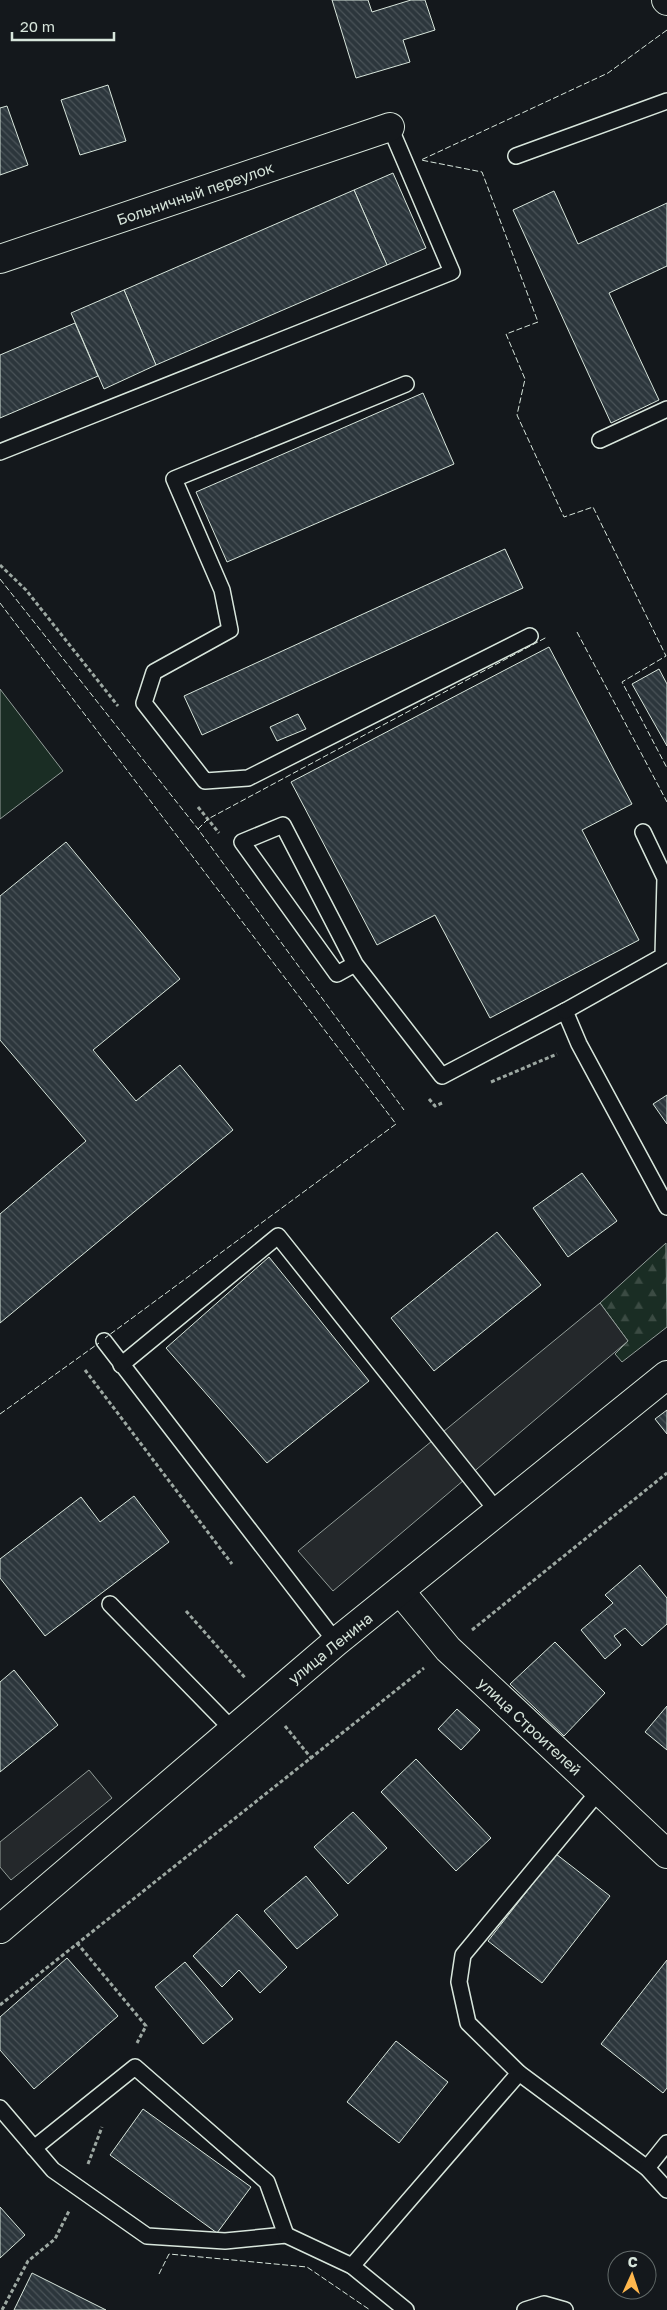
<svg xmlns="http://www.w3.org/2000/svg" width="667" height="2310" viewBox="0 0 667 2310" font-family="'Golos Text',sans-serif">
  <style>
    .forest { fill: url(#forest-firs); stroke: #939e99 }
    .garden { fill: #1a2d24; stroke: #939e99 }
    .parking { fill: #24282b; stroke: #939e99 }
    .building { fill: url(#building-back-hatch); stroke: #d8e6dc }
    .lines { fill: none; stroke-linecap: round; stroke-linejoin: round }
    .service-casing { stroke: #d8e6dc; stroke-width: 18 }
    .minor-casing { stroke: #d8e6dc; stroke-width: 30 }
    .secondary-casing { stroke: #d8e6dc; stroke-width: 30 }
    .path { stroke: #9da8a2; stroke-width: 3; stroke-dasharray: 4 2.5; stroke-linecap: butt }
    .service { stroke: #14181c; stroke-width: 15 }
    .minor { stroke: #14181c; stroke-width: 28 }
    .secondary { stroke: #14181c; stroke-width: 28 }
    .fence { stroke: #d8e6dc; stroke-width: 1; stroke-dasharray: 6 2.5; stroke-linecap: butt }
    .labels { text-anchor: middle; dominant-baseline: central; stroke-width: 4; stroke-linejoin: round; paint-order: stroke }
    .street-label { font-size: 15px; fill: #d8e6dc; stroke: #14181c }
  </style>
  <defs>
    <pattern id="forest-firs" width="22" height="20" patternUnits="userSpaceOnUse" patternTransform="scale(1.25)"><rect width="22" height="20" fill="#1a2d24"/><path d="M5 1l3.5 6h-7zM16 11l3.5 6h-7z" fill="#3b4b43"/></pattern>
    <pattern id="building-back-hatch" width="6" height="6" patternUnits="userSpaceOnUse" patternTransform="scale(1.25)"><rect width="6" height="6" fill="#2c363c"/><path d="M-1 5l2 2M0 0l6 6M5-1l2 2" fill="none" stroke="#4a5358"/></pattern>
  </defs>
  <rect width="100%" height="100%" fill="#14181c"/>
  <polygon class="forest" points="666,1243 667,1327 622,1362 615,1354 628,1341 600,1303"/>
  <polygon class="garden" points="0,689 63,771 0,819"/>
  <g class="parking">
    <polygon points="600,1303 628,1341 333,1591 298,1551"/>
    <polygon points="89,1770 112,1798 11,1880 0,1867 0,1842"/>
  </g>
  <g class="building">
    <polygon points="332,0 368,0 372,12 411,0 425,0 435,30 403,40 410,62 356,78"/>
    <polygon points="108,85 126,141 80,155 61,100"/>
    <polygon points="7,106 28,165 0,175 0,108"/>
    <polygon points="393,173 426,248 387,265 354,190"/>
    <polygon points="354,190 387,265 156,365 124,290"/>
    <polygon points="554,191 578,244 667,203 667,266 609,293 659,400 611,423 513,210"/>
    <polygon points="124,290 156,365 104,389 71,313"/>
    <polygon points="75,323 98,376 0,418 0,355"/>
    <polygon points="423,393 454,464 227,562 196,492"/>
    <polygon points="505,549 523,588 202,735 184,696"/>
    <polygon points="549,647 632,804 582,830 639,940 490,1018 435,915 377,945 291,782"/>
    <polygon points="659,669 667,684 667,746 632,684"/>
    <polygon points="298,714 306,729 277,741 270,727"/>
    <polygon points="66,842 180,979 93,1050 136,1101 180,1065 233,1130 0,1323 0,1214 86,1141 0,1040 0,896"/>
    <polygon points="667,1095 667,1124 653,1104"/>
    <polygon points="582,1173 617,1221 568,1257 533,1208"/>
    <polygon points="497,1232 541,1285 434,1371 391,1318"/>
    <polygon points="269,1257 369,1381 267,1463 166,1348"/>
    <polygon points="667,1410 667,1434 655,1419"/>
    <polygon points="134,1496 169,1542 45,1636 0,1578 0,1559 81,1497 100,1522"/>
    <polygon points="640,1565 667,1598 667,1624 642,1646 625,1628 614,1636 621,1645 605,1659 581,1630 613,1603 605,1595"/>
    <polygon points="555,1642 605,1693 564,1736 510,1684"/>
    <polygon points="14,1670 58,1725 0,1772 0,1682"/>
    <polygon points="667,1706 667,1750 645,1732"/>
    <polygon points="457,1709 480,1730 461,1750 438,1729"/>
    <polygon points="416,1759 491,1838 456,1871 381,1792"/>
    <polygon points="353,1812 387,1848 348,1884 314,1847"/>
    <polygon points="556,1854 610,1896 542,1983 488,1941"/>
    <polygon points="306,1876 338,1915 297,1949 264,1911"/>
    <polygon points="237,1914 287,1967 260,1993 239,1970 222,1987 193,1956"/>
    <polygon points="67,1958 118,2016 34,2089 0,2050 0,2017"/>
    <polygon points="667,1960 667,2088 663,2093 601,2044"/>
    <polygon points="185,1962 233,2019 203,2044 155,1987"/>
    <polygon points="396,2041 448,2082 399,2143 347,2102"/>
    <polygon points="143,2109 251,2187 217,2233 110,2155"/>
    <polygon points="0,2207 25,2235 0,2258"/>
    <polygon points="32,2273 106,2310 14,2310"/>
  </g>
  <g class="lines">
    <defs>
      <g id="service">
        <polyline points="516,156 667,101"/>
        <polyline points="406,384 174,479 222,590 230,630 154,672 144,703 205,781 248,778 530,636"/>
        <polyline points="600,440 667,409"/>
        <polyline points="0,452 452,272 390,127"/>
        <polyline points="355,964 337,974 242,842 283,825 355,964 442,1076 565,1011 579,1044 667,1207"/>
        <polyline points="565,1011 663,956 665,878 643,832"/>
        <polyline points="104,1341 336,1642"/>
        <polyline points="121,1365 278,1236 497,1511"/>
        <polyline points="110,1604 232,1729"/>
        <polyline points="599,1791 463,1955 459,1982 468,2023 519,2073 647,2168 667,2190"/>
        <polyline points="0,2108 53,2170 147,2236 225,2241 286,2235 352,2266 406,2310"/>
        <polyline points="34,2148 135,2067 267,2182 286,2235"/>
        <polyline points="647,2168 667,2143"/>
        <polyline points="352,2266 519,2073"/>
        <polyline points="525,2310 544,2304 565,2310"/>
      </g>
      <g id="minor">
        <polyline points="666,0 667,1"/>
        <polyline points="0,259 390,127"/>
        <polyline points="400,1591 448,1649 667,1854"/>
      </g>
      <polyline id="secondary" points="0,1929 336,1642 667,1375"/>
    </defs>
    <use href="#service" class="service-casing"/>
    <use href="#minor" class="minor-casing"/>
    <use href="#secondary" class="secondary-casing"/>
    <g class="path">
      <polyline points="0,565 26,590 118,706"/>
      <polyline points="198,807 219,833"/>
      <polyline points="491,1082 557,1054"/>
      <polyline points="429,1099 435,1106 442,1103"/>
      <polyline points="85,1370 232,1564"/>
      <polyline points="186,1611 246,1679"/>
      <polyline points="472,1630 667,1473"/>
      <polyline points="285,1726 312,1759"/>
      <polyline points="77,1943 146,2026 137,2043"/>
      <polyline points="0,2005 424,1668"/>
      <polyline points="88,2164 102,2127"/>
      <polyline points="2,2310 28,2261 55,2239 69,2211"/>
    </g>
    <use href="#service" class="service"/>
    <use href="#minor" class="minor"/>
    <use href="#secondary" class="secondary"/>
    <g class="fence">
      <polyline points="667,30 608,73 421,160 482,172 538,322 506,334 525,379 517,415 564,517 593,507 666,656 622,682 667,768"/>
      <polyline points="0,579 198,829 404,1110"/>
      <polyline points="0,603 396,1124 105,1338"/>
      <polyline points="577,632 667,802"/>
      <polyline points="198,829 208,819 547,637"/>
      <polyline points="0,1414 99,1343"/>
      <polyline points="159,2274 169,2254 307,2267 370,2310"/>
    </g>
  </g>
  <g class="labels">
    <g class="street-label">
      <text transform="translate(195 193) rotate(-19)">Больничный переулок</text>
      <text transform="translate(330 1648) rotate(-39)">улица Ленина</text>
      <text transform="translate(530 1726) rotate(43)">улица Строителей</text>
    </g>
  </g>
  <g transform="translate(632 2275) rotate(3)"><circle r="24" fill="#14181c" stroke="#626a69"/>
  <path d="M0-4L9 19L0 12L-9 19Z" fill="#ffb74d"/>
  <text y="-8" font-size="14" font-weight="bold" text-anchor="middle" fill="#d8e6dc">С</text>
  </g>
  <path d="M12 32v8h102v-8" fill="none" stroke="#d8e6dc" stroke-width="2.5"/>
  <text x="20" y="32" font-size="15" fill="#d8e6dc" stroke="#14181c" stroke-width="4" paint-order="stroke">20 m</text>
</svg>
